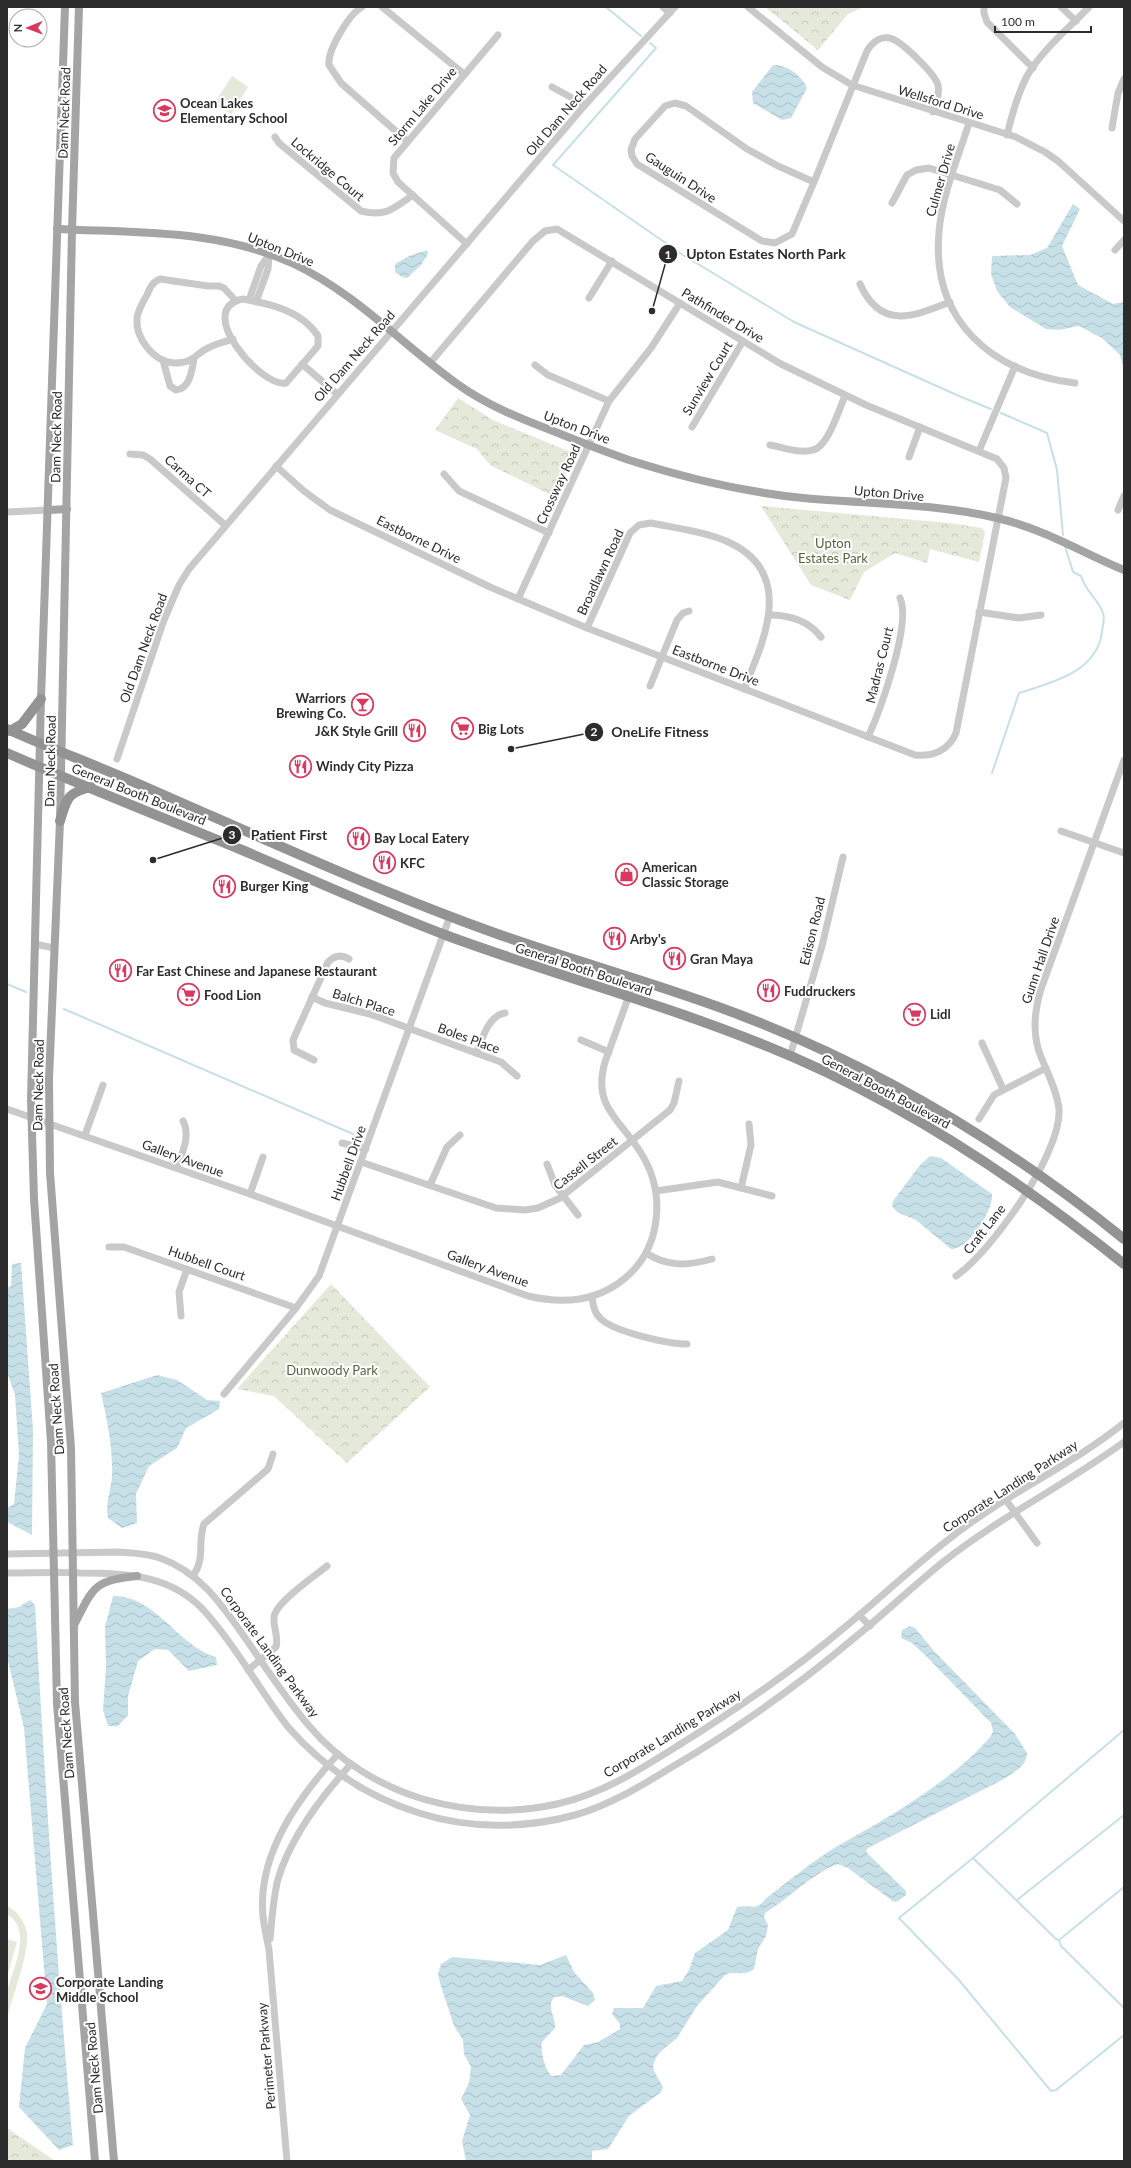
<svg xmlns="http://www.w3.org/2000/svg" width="1131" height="2168" viewBox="0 0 1131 2168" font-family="Lato,sans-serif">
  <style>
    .green { fill: #e4e9da }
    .forest { fill: url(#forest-crowns) }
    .water { fill: url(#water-waves) }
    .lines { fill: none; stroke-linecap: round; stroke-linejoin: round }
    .stream { stroke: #c7e0e8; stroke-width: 2 }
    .minor { stroke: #c9c9c9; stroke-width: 7 }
    .major { stroke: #a4a4a4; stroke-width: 8 }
    .highway { stroke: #939393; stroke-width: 10 }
    .labels { text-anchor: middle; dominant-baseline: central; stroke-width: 4; stroke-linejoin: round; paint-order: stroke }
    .street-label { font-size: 13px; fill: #2c2c2c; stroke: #fff }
    .poi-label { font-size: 13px; font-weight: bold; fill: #2c2c2c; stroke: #fff; text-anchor: start }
    .park-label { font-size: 13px; fill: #55643d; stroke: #fff }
    .leader { fill: none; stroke: #2c2c2c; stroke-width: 1.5 }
    .callout-dot { fill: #2c2c2c; stroke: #fff; stroke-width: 1.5 }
    .mark-label { font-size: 12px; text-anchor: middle; font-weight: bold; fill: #fff }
    .callout-label { font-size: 14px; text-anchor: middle; font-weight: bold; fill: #2c2c2c; stroke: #fff; stroke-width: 4; stroke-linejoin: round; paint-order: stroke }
  </style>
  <defs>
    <pattern id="forest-crowns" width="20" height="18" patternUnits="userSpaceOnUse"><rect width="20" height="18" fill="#e4e9da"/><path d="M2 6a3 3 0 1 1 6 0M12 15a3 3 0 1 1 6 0" fill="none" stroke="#c4c8bb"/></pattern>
    <pattern id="water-waves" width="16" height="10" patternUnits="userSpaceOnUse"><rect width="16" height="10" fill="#c7e0e8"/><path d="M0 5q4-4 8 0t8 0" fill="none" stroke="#abc0c7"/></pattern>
  </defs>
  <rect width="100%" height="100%" fill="#fff"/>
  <g class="green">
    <polygon points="232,76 248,87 231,114 214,104"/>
    <path d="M 7,1906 C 17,1911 25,1921 27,1933 C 30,1951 12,1998 7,2018 C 7,2010 6,2001 7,1993 C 12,1969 34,1931 7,1914 Z"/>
    <polygon points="7,1939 17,1942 7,1977"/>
  </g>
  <g class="forest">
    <polygon points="765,7 864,7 848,14 818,50"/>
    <polygon points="458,398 493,420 573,453 574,457 555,497 490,465 477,449 435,430"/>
    <polygon points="761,506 949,523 982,528 985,532 979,562 930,549 927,563 895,553 864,572 850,600 811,585"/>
    <polygon points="331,1284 430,1387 347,1463 274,1396 237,1389"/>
    <polygon points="7,2128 55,2161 7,2161"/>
  </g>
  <g class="water">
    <path d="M 773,65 C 788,65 801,75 807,88 L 791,118 L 782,120 L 753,103 L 752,92 Z"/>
    <polygon points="1073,204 1080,209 1062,246 1078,285 1113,304 1124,302 1124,370 1120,355 1102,338 1079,326 1059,330 1046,329 1010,307 997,291 991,274 992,256 1030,255 1047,248"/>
    <polygon points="427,250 428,254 421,265 407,278 402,277 395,272 395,264 409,256"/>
    <path d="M 930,1156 L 941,1158 L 992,1194 C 994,1210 967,1251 951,1249 L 916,1220 L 897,1212 L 892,1206 L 893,1201 L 920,1165 Z"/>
    <polygon points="21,1263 33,1430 32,1535 7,1522 7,1508 14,1504 19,1455 15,1395 7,1372 7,1288 11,1286 12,1264"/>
    <path d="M 157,1375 L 177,1380 L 207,1400 L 220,1401 L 219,1409 L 186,1428 L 177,1448 L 149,1466 L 136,1494 L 137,1523 L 122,1528 L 108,1518 C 105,1503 111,1491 112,1476 C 113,1447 107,1420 101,1393 Z"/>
    <path d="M 113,1596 C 150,1595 173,1635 202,1651 C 206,1654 211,1655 216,1657 L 217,1665 L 189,1671 L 168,1650 L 155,1649 L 138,1661 L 128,1696 L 128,1715 L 118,1726 L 108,1726 L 103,1710 L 106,1667 L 105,1627 Z"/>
    <path d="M 30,1600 L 35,1605 C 45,1785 57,1965 73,2145 L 59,2150 L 19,2107 L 25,2048 L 47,2004 L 24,1728 L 7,1657 L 7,1609 L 19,1607 Z"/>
    <path d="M 910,1626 L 915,1628 L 934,1651 L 1015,1734 L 1027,1753 C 1027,1766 1012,1774 1002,1780 L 868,1848 L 866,1851 L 868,1854 L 906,1891 L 906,1895 L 898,1901 L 894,1902 L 848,1868 L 838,1864 C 811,1874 790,1898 765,1913 L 764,1917 L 768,1926 L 766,1936 L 758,1949 L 754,1969 C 745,1977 734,1970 725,1975 L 697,2006 L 677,2038 L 659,2053 L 656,2058 L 653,2065 L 654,2071 L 663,2087 L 661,2092 L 629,2116 L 608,2149 L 592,2151 L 592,2161 L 466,2161 L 462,2141 L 470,2115 L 461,2099 L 469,2083 L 471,2067 L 464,2054 L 463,2040 L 454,2026 L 440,1983 L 438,1974 L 441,1964 L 452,1957 L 540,1965 L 566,1955 L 574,1972 L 593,1993 L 595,2000 L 588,2006 L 562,1996 L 554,1997 C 546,2007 556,2017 555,2028 L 542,2042 C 540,2050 545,2071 552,2076 L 561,2075 L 584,2045 L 598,2042 L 620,2029 L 620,2024 L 612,2014 L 614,2008 L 643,2008 L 656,1986 L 682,1981 L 689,1970 L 695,1953 L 728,1930 L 737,1907 C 749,1904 757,1912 765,1899 C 789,1881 811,1862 836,1847 C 887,1818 953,1781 991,1736 L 993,1731 L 991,1723 L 928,1658 L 912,1643 L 901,1638 L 902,1630 Z"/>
  </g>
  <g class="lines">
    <g class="stream">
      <polyline points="606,7 641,36"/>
      <polyline points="650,43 656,48 553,165 683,255 794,322 959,396 991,409"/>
      <polyline points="1001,413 1047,433 1057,470 1063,535"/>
      <path d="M 992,773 L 1019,693 C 1051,683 1098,672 1102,631 C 1103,626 1105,618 1103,613 C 1098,599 1085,591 1081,576 L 1073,572 L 1065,546"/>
      <polyline points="7,984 26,992"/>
      <polyline points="64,1009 353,1134"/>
      <polyline points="1124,1730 973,1858 899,1918 958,1979 1051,2091 1056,2090 1124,2035"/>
      <polyline points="973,1858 1056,1939 1059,1940 1061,1946 1124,2008"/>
      <polyline points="1017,1900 1124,1815"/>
      <polyline points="1059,1940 1124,1887"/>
    </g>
    <g class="minor">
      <path d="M 362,7 C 349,14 327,51 329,65 L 341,83 L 407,141"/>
      <polyline points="382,7 464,74"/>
      <polyline points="663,7 670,13"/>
      <polyline points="748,7 822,67 852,85 1016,137 1045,152 1058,161 1124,221"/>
      <polyline points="984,7 984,13 987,22 1033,68"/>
      <polyline points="1061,7 1076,21"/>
      <polyline points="552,87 585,105"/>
      <polygon points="675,103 686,106 747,149 778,166 814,182 792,234 775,243 762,241 637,164 632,156 631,150 635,139 665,106"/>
      <path d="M 969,123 C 958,158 942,195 939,232 C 931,321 992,373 1075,383"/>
      <polyline points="1112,128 1118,93 1124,79"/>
      <path d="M 1007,135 C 1012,114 1017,95 1027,76 C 1042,50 1069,28 1089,7"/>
      <path d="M 275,137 L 279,143 L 361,211 C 386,217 393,209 413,195"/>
      <path d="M 814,182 L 867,51 C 872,43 880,36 889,38 C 900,39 935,74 938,85 C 940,94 936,103 933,112"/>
      <polyline points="892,203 907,175 916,170 929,168 1000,190 1017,204"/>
      <polyline points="467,244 398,182 393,173 394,158 498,35"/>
      <polyline points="1115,250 1124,240"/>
      <path d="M 860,284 C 881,331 914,316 950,302"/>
      <polyline points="589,298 612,261"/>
      <path d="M 243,299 C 271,304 302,311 318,336 L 318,346 L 286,383 C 263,389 192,309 243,299 Z"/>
      <polyline points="249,300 261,266 269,255"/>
      <polyline points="256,302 268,269 269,256"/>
      <path d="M 233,339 C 225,342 217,343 210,347 C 195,353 196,363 174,363 C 154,362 135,338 137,318 C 138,310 143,302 147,295 C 150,288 152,282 160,279 L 208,286 L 219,286 L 224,288 L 236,301"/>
      <path d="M 163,360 L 170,386 L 176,390 C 190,389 192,370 194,359"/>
      <polyline points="302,364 337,394"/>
      <polyline points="535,365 548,375 609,401"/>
      <polyline points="692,427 743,341"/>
      <path d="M 770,445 C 782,447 800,454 813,450 C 828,447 839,409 845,396"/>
      <polyline points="979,451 1015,366"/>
      <polyline points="130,454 143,455 150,459 225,525"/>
      <polyline points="909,457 920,427"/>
      <path d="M 276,466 L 304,491 L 330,510 L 490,587 L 587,628 L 915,755 C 933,757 949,750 956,733 L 1006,478 L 1004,468 L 997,459 L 866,405 L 781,364 L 557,229 L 545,231 L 533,241 L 430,363"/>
      <polyline points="444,474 459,491 549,533"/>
      <polyline points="1118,510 1124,496"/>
      <polyline points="7,512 49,510"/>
      <polyline points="518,599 609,401 651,348 680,303"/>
      <polyline points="979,612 1019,618 1041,615"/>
      <path d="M 769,615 C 790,615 808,620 821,637"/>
      <path d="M 587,628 L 630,533 L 639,525 L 651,523 C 675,528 703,531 726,541 C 796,571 765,638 744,689"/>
      <polyline points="650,686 677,620 683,613 689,611"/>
      <path d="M 868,737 C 880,711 912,623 900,598"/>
      <polyline points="117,759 164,620 179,585 189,569 585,105 675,7"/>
      <polyline points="1061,831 1124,853"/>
      <polyline points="35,944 54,948"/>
      <polyline points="312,997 325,1003 370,1014 476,1053 501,1062 517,1076"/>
      <polyline points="581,1040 609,1052"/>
      <polyline points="982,1043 1003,1089"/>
      <path d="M 476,1053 C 483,1038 488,1016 505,1013"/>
      <polyline points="790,1056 822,946 843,857"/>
      <path d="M 314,1060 L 294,1050 L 293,1040 L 328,962 C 334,956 341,954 349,959"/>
      <path d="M 7,1109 L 250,1194 L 528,1296 C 562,1304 596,1302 624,1279 C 662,1248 666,1193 641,1153 C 620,1119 592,1107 605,1062 L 635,979"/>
      <polyline points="979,1119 994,1095 1046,1068"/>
      <polyline points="85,1135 103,1085"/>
      <polyline points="342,1143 366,1149"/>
      <polyline points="361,1162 496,1208 525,1210 538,1208 560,1198 670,1110 674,1103 679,1081"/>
      <polyline points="547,1164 555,1185 578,1215"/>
      <path d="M 177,1168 C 182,1153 191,1136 183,1121"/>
      <polyline points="430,1185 447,1147 460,1135"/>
      <polyline points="741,1188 751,1145 749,1124"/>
      <polyline points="656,1191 718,1182 772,1196"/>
      <polyline points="250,1194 263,1157"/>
      <polyline points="109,1247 124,1247 296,1308"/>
      <path d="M 646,1253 C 668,1267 687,1266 712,1259"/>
      <path d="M 956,1276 C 991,1252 1062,1153 1059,1109 C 1057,1091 1048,1074 1041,1057 C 1032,1035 1034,1012 1041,989 L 1124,760"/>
      <path d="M 592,1296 C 593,1305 594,1313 601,1319 C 615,1332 668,1344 687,1344"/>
      <polyline points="181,1316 179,1292 187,1269"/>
      <polyline points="224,1394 296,1308 319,1276 450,916"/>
      <polyline points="1006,1500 1037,1543"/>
      <path d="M 7,1554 L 118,1552 C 132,1553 147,1553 160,1558 C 202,1573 224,1608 248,1642 C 268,1671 287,1700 310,1727 C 339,1761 380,1786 423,1799 C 467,1812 512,1814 557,1804 C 602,1794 641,1769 679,1745 C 737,1709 793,1671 845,1627 C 880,1598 913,1567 949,1539 C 1004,1495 1069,1467 1124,1423"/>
      <path d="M 7,1573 C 31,1573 56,1572 80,1573 C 127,1573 174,1575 207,1614 C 238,1649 260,1691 288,1727 C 323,1767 368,1797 419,1813 C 469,1829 524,1829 575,1815 C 610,1805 641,1786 672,1767 C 735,1730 796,1687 853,1639 C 884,1614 912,1587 943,1562 C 1000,1517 1065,1485 1124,1442"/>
      <path d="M 193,1576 C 206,1557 197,1543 204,1524 L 268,1469 L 273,1454"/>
      <polyline points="859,1615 870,1626"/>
      <path d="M 248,1670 L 276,1647 C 279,1637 273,1628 274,1617 C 276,1602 315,1576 327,1566"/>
      <path d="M 270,1939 C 272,1919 273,1899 278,1879 C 291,1836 321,1797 351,1764"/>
      <path d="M 287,2161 L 269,1950 C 267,1939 264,1927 263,1916 C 257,1854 299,1797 338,1754"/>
    </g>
    <g class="major">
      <polyline points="65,7 41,699 31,1100 34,1199 51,1442 57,1704 95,2161"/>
      <polyline points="79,7 72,230 60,821 49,1079 50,1173 71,1448 75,1702 114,2161"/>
      <path d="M 57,229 C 138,233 219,229 294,264 C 355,293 402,344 456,383 C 486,405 519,418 553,431 C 578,441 603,451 629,460 C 685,478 744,492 803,498 C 867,504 934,503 997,518 C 1044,529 1081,552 1124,570"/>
      <polyline points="49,510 67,509"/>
      <path d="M 74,1625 C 93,1589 92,1580 137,1576"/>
    </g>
    <g class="highway">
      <path d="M 7,729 C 54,750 103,768 150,789 C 260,837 369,887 481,928 C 567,960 655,982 740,1015 C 879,1068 1009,1146 1124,1239"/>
      <polyline points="10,731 22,724 41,699"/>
      <path d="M 7,753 C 85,787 164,818 242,850 C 311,879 379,910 448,936 C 551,974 657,1002 759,1043 C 892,1095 1013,1175 1124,1264"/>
      <path d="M 60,821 C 67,798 67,793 91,787"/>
    </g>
  </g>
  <defs>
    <symbol id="school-ring" viewBox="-11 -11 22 22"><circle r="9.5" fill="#fff" stroke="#d8395f" stroke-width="1.5"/><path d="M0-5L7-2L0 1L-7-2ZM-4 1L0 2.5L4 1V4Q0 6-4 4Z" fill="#d8395f"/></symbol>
    <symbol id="bar-ring" viewBox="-11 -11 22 22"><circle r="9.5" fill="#fff" stroke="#d8395f" stroke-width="1.5"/><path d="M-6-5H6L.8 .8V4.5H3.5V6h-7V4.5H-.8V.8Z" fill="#d8395f"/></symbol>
    <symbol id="supermarket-ring" viewBox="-11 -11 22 22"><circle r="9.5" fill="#fff" stroke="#d8395f" stroke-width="1.5"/><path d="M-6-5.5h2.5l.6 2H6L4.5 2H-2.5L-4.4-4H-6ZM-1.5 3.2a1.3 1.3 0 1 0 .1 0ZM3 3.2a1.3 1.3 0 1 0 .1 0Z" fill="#d8395f"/></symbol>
    <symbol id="restaurant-ring" viewBox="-11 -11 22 22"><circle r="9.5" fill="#fff" stroke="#d8395f" stroke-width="1.5"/><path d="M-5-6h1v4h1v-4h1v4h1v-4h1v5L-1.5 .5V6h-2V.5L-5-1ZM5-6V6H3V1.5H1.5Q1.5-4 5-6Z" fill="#d8395f"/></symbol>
    <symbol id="shop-ring" viewBox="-11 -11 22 22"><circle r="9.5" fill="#fff" stroke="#d8395f" stroke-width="1.5"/><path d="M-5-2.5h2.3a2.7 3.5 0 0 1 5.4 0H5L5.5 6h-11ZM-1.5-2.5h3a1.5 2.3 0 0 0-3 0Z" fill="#d8395f"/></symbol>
  </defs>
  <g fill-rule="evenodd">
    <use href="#school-ring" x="152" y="98" width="25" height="25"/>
    <use href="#bar-ring" x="350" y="692" width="25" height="25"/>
    <use href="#supermarket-ring" x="450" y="716" width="25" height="25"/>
    <use href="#restaurant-ring" x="402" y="718" width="25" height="25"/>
    <use href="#restaurant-ring" x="288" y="754" width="25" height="25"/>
    <use href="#restaurant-ring" x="346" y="826" width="25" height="25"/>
    <use href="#restaurant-ring" x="372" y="850" width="25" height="25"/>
    <use href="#shop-ring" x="614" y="862" width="25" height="25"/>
    <use href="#restaurant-ring" x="212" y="874" width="25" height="25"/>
    <use href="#restaurant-ring" x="602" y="926" width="25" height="25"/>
    <use href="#restaurant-ring" x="662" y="946" width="25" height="25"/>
    <use href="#restaurant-ring" x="108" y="958" width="25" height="25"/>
    <use href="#restaurant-ring" x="756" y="978" width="25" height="25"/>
    <use href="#supermarket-ring" x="176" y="982" width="25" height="25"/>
    <use href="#supermarket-ring" x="902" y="1002" width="25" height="25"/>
    <use href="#school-ring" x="28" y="1976" width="25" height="25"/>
  </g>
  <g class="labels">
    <g class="street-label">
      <text transform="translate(941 102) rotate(17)">Wellsford Drive</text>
      <text transform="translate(422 106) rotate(-50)">Storm Lake Drive</text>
      <text transform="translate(566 110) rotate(-49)">Old Dam Neck Road</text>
      <text transform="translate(64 113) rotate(-88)">Dam Neck Road</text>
      <text transform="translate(328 169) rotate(40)">Lockridge Court</text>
      <text transform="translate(681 177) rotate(33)">Gauguin Drive</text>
      <text transform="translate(940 180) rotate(-74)">Culmer Drive</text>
      <text transform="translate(281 249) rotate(22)">Upton Drive</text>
      <text transform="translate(723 315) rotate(31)">Pathfinder Drive</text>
      <text transform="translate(354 356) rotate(-49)">Old Dam Neck Road</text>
      <text transform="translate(707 378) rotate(-59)">Sunview Court</text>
      <text transform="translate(577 427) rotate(21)">Upton Drive</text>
      <text transform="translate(56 437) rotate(-89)">Dam Neck Road</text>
      <text transform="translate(188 476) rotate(42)">Carma CT</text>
      <text transform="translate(558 484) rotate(-65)">Crossway Road</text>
      <text transform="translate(889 493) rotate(5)">Upton Drive</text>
      <text transform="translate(419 539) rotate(26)">Eastborne Drive</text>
      <text transform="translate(600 572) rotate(-65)">Broadlawn Road</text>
      <text transform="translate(143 648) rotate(-70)">Old Dam Neck Road</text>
      <text transform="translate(716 665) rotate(21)">Eastborne Drive</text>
      <text transform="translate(879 665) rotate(-76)">Madras Court</text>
      <text transform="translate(50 761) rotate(-89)">Dam Neck Road</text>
      <text transform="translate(139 794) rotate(22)">General Booth Boulevard</text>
      <text transform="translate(812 931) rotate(-76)">Edison Road</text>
      <text transform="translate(1040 960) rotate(-71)">Gunn Hall Drive</text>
      <text transform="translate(584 969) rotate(18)">General Booth Boulevard</text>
      <text transform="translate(364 1002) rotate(17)">Balch Place</text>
      <text transform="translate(469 1038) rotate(20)">Boles Place</text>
      <text transform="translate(38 1085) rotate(-89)">Dam Neck Road</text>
      <text transform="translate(886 1091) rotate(28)">General Booth Boulevard</text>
      <text transform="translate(183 1158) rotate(20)">Gallery Avenue</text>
      <text transform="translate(348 1163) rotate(-70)">Hubbell Drive</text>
      <text transform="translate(585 1163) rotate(-38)">Cassell Street</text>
      <text transform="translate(984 1229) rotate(-52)">Craft Lane</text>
      <text transform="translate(207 1263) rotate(19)">Hubbell Court</text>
      <text transform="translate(488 1268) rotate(20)">Gallery Avenue</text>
      <text transform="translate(56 1409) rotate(-94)">Dam Neck Road</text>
      <text transform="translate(1010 1486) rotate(-33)">Corporate Landing Parkway</text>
      <text transform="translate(270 1652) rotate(54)">Corporate Landing Parkway</text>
      <text transform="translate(66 1733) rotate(-94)">Dam Neck Road</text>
      <text transform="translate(672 1733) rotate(-31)">Corporate Landing Parkway</text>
      <text transform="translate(266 2056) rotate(-95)">Perimeter Parkway</text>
      <text transform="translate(94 2068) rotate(-95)">Dam Neck Road</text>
    </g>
    <g class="poi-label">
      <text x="180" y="103">Ocean Lakes<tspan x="180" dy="15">Elementary School</tspan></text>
      <text x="346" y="698" text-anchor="end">Warriors<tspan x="346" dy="15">Brewing Co.</tspan></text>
      <text x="478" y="729">Big Lots</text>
      <text x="398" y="731" text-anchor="end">J&amp;K Style Grill</text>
      <text x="316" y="766">Windy City Pizza</text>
      <text x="374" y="838">Bay Local Eatery</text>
      <text x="400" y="863">KFC</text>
      <text x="642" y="867">American<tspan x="642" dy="15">Classic Storage</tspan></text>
      <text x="240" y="886">Burger King</text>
      <text x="630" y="939">Arby's</text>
      <text x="690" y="959">Gran Maya</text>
      <text x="136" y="971">Far East Chinese and Japanese Restaurant</text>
      <text x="784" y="991">Fuddruckers</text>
      <text x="204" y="995">Food Lion</text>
      <text x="930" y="1014">Lidl</text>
      <text x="56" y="1982">Corporate Landing<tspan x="56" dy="15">Middle School</tspan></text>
    </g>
    <g class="park-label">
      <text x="833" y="543">Upton<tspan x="833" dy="15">Estates Park</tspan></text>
      <text x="332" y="1370">Dunwoody Park</text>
    </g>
  </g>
  <path class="leader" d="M652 311L668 254M511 749L594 732M153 860L232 835"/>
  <g class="callout-dot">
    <circle cx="652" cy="311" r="4"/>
    <circle cx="511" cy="749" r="4"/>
    <circle cx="153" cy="860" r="4"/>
    <circle cx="668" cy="254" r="10"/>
    <circle cx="594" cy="732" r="10"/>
    <circle cx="232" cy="835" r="10"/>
  </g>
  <g class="mark-label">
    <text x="668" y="259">1</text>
    <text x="594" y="736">2</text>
    <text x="232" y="839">3</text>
  </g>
  <g class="callout-label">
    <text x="766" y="259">Upton Estates North Park</text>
    <text x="660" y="737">OneLife Fitness</text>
    <text x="289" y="840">Patient First</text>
  </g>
  <rect width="1131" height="2168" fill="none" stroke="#2c2c2c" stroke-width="16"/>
  <g transform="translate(28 28) rotate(269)"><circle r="19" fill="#ffffff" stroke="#ababab"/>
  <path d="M0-3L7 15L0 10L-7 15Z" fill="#d8395f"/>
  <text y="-6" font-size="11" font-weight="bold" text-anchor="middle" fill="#2c2c2c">N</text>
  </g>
  <path d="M995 26v6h96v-6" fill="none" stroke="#2c2c2c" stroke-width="2"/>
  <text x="1001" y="26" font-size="12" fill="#2c2c2c" stroke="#ffffff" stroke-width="3" paint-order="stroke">100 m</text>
</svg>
